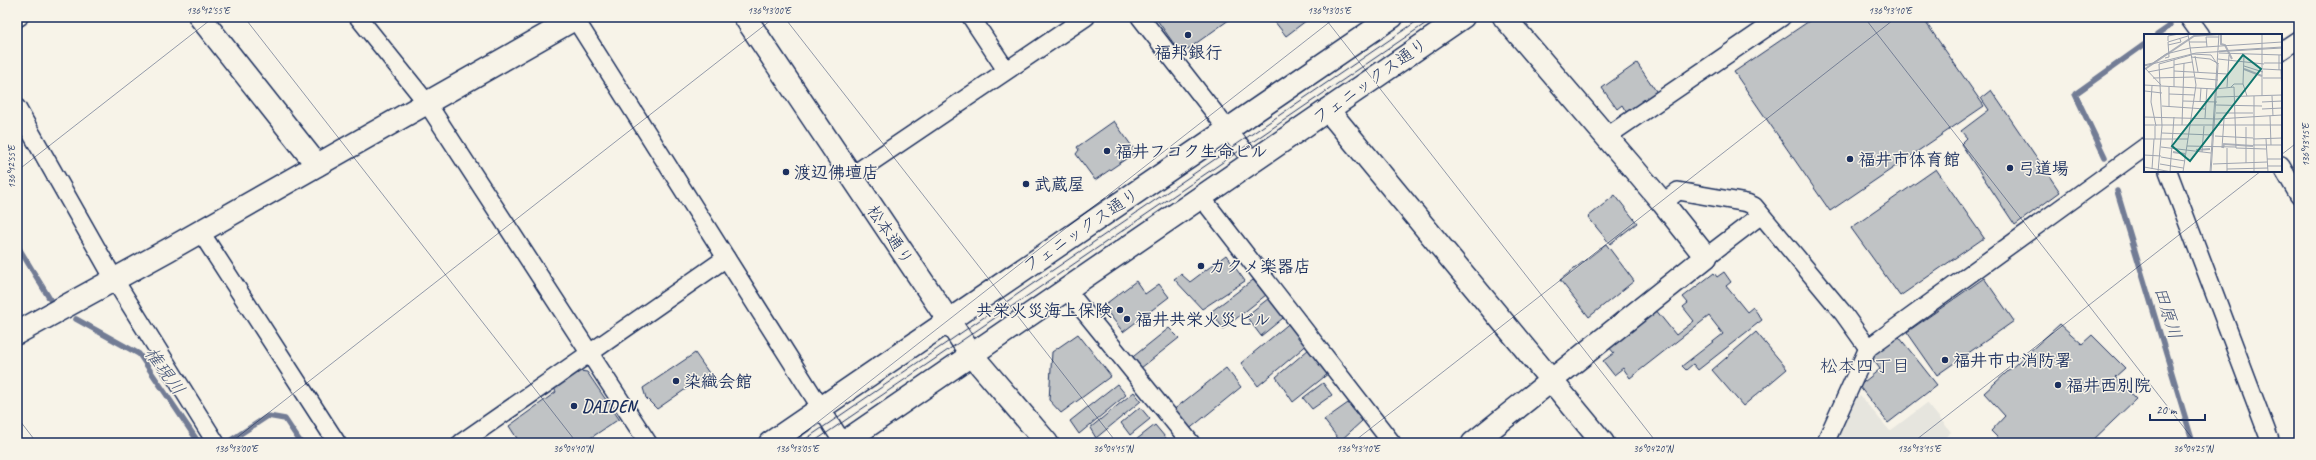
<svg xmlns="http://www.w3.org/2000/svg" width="2316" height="460" viewBox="0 0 2316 460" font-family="Caveat,'Klee One',sans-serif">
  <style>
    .built { fill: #e6e5de }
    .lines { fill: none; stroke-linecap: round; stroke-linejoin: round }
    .stream { stroke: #727c95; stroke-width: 5.5 }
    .building { fill: #c0c3c5; stroke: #1b2f5e }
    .street-casing { stroke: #1b2f5e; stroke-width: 20 }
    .secondary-casing { stroke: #1b2f5e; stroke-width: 25 }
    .primary-casing { stroke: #1b2f5e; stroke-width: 25 }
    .street { stroke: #f7f3e8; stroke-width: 17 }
    .secondary { stroke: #f7f3e8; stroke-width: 22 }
    .primary { stroke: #f7f3e8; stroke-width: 22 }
    .tram { stroke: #1b2f5e; stroke-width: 1 }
    .ticks { fill: none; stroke: #1b2f5e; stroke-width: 1; stroke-opacity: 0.45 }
    .poi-dot { fill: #1b2f5e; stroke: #f7f3e8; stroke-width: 1.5 }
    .labels { text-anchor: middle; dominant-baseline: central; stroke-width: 3; stroke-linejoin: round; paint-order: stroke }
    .poi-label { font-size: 17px; font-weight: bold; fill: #1b2f5e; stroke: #f7f3e8; text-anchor: start }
    .street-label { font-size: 17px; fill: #1b2f5e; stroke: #f7f3e8 }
    .water-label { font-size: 18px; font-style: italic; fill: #465679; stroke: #f7f3e8 }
    .neighbourhood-label { font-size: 18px; fill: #1b2f5e; stroke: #f7f3e8 }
    .inset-river { fill: none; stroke: #acb0b9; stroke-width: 2 }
    .inset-road { fill: none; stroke: #9fa5b1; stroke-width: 1 }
    .view { fill: #0f766e; fill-opacity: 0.15; stroke: #0f766e; stroke-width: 2 }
    .inset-edge { fill: none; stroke: #1b2f5e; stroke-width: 2 }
    .neatline { fill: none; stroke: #1b2f5e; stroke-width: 1.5 }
    .ticks-label { font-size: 10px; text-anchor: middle; fill: #1b2f5e }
  </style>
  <rect width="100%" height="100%" fill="#f7f3e8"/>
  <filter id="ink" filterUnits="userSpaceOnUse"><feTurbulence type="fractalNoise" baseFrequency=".025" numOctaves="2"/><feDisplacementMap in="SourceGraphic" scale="8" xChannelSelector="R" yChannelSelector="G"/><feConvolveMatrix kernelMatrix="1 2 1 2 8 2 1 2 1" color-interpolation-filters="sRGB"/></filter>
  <g filter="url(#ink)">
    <polygon class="built" points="1860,396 1890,431 1927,403 1951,432 1939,443 1831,443 1843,409"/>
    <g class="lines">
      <g class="stream">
        <polyline points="2157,35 2170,26 2169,17"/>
        <polyline points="2105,157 2075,94 2145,44"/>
        <polyline points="2117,191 2193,443"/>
        <polyline points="17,245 51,301"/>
        <polyline points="76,319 139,354 199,443"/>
        <polyline points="228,442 268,416 285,419 301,443"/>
      </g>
    </g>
    <g class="building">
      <polygon points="1155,17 1233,17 1181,54"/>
      <polygon points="1271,17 1311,17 1286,36"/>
      <polygon points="1815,17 1922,17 1984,106 1830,211 1734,72"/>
      <polygon points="1637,63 1658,94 1628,115 1622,105 1617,109 1602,88"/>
      <polygon points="1991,90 2060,192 2015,225 1961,144 1967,138 1961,131 1989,110 1981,98"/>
      <polygon points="1114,121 1136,152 1095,180 1076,154 1079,150 1077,147"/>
      <polygon points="1936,169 1984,238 1900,296 1851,228"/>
      <polygon points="1615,195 1637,223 1610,244 1588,217"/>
      <polygon points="1606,244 1634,281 1589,317 1560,280"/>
      <polygon points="1226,255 1245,281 1202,309 1174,279 1181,274 1190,282"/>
      <polygon points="1724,272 1731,282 1726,286 1747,312 1753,307 1762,320 1698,370 1693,364 1686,370 1682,366 1723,334 1709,316 1630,378 1623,368 1614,375 1603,361 1614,353 1608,346 1655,309 1676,335 1694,321 1683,307 1688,303 1683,297 1714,273 1717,277"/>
      <polygon points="1984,278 2014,321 1937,375 1907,332"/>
      <polygon points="1253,280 1266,295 1223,329 1212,311"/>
      <polygon points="1136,281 1145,294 1159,284 1169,297 1123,332 1103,306"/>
      <polygon points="1273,295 1288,314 1261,336 1246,316"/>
      <polygon points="1292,321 1309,343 1258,386 1241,363"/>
      <polygon points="2060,324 2082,344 2092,335 2125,368 2115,377 2136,399 2090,443 2003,443 1991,431 2005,416 1984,393"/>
      <polygon points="1169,328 1179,338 1141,368 1129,360"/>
      <polygon points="1756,332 1787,369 1743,406 1712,370"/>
      <polygon points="1896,333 1937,385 1888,423 1859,386 1880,369 1869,354"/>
      <polygon points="1078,334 1111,376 1061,413 1049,400 1052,352"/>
      <polygon points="1309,349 1329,373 1293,402 1276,377"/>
      <polygon points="695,353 709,373 657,409 646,398 643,388"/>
      <polygon points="1226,368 1241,387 1187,431 1172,411"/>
      <polygon points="580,371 587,372 619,419 586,441 587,443 520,443 509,426 556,392 554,388"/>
      <polygon points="1323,383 1332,395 1312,409 1303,398"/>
      <polygon points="1117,384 1126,395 1079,434 1070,421"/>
      <polygon points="1134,392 1141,401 1096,438 1090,428"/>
      <polygon points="1348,403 1362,421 1340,441 1324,420"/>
      <polygon points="1140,407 1150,419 1130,435 1121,423"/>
      <polygon points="1155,425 1170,443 1132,443"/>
    </g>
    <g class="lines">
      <defs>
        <g id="street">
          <polyline points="358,17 427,103 648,443"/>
          <polyline points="574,17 843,443"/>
          <polyline points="971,17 1006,70"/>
          <polyline points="1140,17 1253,162"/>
          <polyline points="2188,17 2201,35"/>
          <polyline points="17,18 19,17"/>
          <polyline points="2281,51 2299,39"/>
          <polyline points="17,108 114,279 216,443"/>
          <polyline points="1606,137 1782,17"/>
          <polyline points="2281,165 2299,196"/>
          <polyline points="2168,171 2271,443"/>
          <polyline points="851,176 1086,17"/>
          <polyline points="1202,198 1392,443"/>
          <polyline points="1663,203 1678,191 1747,203 1754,206 1843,313 1868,348"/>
          <polyline points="200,231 337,443"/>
          <polyline points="1706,257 1761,215"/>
          <polyline points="1066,289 1191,443"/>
          <polyline points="461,443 726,258"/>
          <polyline points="1825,443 1868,348 2145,147"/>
        </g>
        <g id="secondary">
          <polyline points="200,17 317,165"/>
          <polyline points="745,17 971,354 1047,443"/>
          <polyline points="1328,110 1603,443"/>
          <polyline points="17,333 168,250 578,17"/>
          <polyline points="1473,443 1706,257 1663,203 1504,17"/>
        </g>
        <g id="primary">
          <polyline points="770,443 1392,17"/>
          <polyline points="843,443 1463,17"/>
        </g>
      </defs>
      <use href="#street" class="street-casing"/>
      <use href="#secondary" class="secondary-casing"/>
      <use href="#primary" class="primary-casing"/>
      <use href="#street" class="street"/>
      <use href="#secondary" class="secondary"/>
      <use href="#primary" class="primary"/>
      <g class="tram">
        <polyline points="800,443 1423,17"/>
        <polyline points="812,443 1435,17"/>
      </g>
    </g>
  </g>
  <path class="ticks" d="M 244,17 L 577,443M 784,17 L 1117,443M 1324,17 L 1657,443M 1864,17 L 2196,443M 2281,155 L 2299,141M 17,171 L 214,17M 17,417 L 37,443M 230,443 L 775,17M 791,443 L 1336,17M 1352,443 L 1897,17M 1912,443 L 2261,171"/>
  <g class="poi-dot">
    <circle cx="1188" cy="35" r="4"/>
    <circle cx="1107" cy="151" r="4"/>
    <circle cx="1850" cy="159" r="4"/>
    <circle cx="2010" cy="168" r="4"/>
    <circle cx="786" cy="172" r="4"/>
    <circle cx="1026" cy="184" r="4"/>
    <circle cx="1201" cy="266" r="4"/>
    <circle cx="1120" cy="310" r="4"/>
    <circle cx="1127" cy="319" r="4"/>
    <circle cx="1945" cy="360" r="4"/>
    <circle cx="676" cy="381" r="4"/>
    <circle cx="2058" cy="385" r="4"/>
    <circle cx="574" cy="406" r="4"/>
  </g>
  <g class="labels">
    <g class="poi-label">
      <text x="1188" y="52" text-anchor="middle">福邦銀行</text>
      <text x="1115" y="151">福井フコク生命ビル</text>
      <text x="1858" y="159">福井市体育館</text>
      <text x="2018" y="168">弓道場</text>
      <text x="794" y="172">渡辺佛壇店</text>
      <text x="1034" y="184">武蔵屋</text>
      <text x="1209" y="266">カクメ楽器店</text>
      <text x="1112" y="310" text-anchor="end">共栄火災海上保険</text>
      <text x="1135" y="319">福井共栄火災ビル</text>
      <text x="1953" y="360">福井市中消防署</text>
      <text x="684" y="381">染織会館</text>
      <text x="2066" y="385">福井西別院</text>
      <text x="582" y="406">DAIDEN</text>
    </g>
    <g class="street-label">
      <text transform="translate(1370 81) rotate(-35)">フェニックス通り</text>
      <text transform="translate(1081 230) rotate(-34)">フェニックス通り</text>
      <text transform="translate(890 235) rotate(56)">松本通り</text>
    </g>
    <g class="water-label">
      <text transform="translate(2168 313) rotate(73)">田原川</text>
      <text transform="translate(165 371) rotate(54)">権現川</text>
    </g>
    <g class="neighbourhood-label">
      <text x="1865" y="366">松本四丁目</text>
    </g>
  </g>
  <g transform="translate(2144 34)">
    <rect width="138" height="138" fill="#f7f3e8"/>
    <path class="inset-river" d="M 77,0 L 77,10 L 81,11 L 88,25M 1,35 L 50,2 L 75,0M 100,35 L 118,42M 79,114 L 80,110 L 109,112M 52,116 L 66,115M 29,118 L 41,120"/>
    <path class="inset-road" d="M 118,0 L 118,62M 24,7 L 24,2 L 35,0M 45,8 L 63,8M 24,11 L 37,8 L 36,5M 63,13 L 62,3 L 75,3M 75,17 L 138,13M 75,19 L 138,21M 48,20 L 67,21 L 74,31 L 67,138M 100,20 L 99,50 L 103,62M 135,21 L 135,36M 51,22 L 54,38M 47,23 L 66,25 L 75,30M 21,24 L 25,23 L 24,8 L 44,2M 74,25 L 120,30M 120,29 L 138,29M 0,31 L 9,29 L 22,20 L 46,14 L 138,8M 30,31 L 48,28M 0,32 L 52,19 L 138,14M 100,32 L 119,38M 0,33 L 17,51M 119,35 L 138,36M 0,36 L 0,79M 137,36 L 138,61M 30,37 L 83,40M 4,38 L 30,33M 9,44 L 50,43M 51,44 L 74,46M 119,44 L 137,44M 0,51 L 71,55 L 90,53 L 92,114 L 122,115M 8,52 L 7,68 L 12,92M 30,53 L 30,26M 83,53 L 85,21M 87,53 L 90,50 L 99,50M 1,57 L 18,59M 25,60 L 51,61M 110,62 L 110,138M 128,62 L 129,82M 73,63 L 138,61M 39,67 L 73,68M 56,68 L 57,54M 118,68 L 138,67M 72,71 L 118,72M 18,72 L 61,75M 25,72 L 25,53M 118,75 L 138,74M 72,79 L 109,79M 126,82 L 127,111M 0,83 L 73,85 L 138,81M 61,84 L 63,54M 0,91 L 138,91M 38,91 L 40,29M 102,93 L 102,129M 18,99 L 68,101M 71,102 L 109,104M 0,105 L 44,105M 11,105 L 11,92M 109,105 L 138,104M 122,105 L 124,138M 109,111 L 138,111M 43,112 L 92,113M 17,113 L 67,119M 78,114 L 80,85M 58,118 L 60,92M 0,121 L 17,122M 17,123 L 41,127M 123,125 L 138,125M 16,130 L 39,134M 69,130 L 123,128M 123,132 L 138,132M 0,133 L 28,138M 8,135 L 10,105M 83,135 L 124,134M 14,138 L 18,92 L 15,30 L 47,21M 26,138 L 30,83M 39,138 L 52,51 L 44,0M 66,138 L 75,0M 83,138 L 83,114"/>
    <path class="view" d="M 99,21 L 117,35 L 46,127 L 28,112 Z"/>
    <rect width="138" height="138" class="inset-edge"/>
  </g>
  <rect width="2316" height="460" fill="none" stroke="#f7f3e8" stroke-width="44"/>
  <path d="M2150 414v6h55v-6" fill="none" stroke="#1b2f5e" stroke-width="2"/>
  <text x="2156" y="414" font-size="12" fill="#1b2f5e" stroke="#f7f3e8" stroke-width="3" paint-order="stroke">20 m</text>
  <rect x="22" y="22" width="2272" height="416" class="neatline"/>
  <g class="ticks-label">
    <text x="208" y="14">136°12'55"E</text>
    <text x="769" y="14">136°13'00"E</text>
    <text x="1329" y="14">136°13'05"E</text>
    <text x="1890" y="14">136°13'10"E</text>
    <text transform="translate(2305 145) rotate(-90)" y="4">136°13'15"E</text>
    <text transform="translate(11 167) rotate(-90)" y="4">136°12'55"E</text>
    <text x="236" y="452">136°13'00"E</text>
    <text x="573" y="452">36°04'10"N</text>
    <text x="797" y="452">136°13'05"E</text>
    <text x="1113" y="452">36°04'15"N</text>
    <text x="1358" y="452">136°13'10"E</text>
    <text x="1653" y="452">36°04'20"N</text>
    <text x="1919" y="452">136°13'15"E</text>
    <text x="2193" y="452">36°04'25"N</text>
  </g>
</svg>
